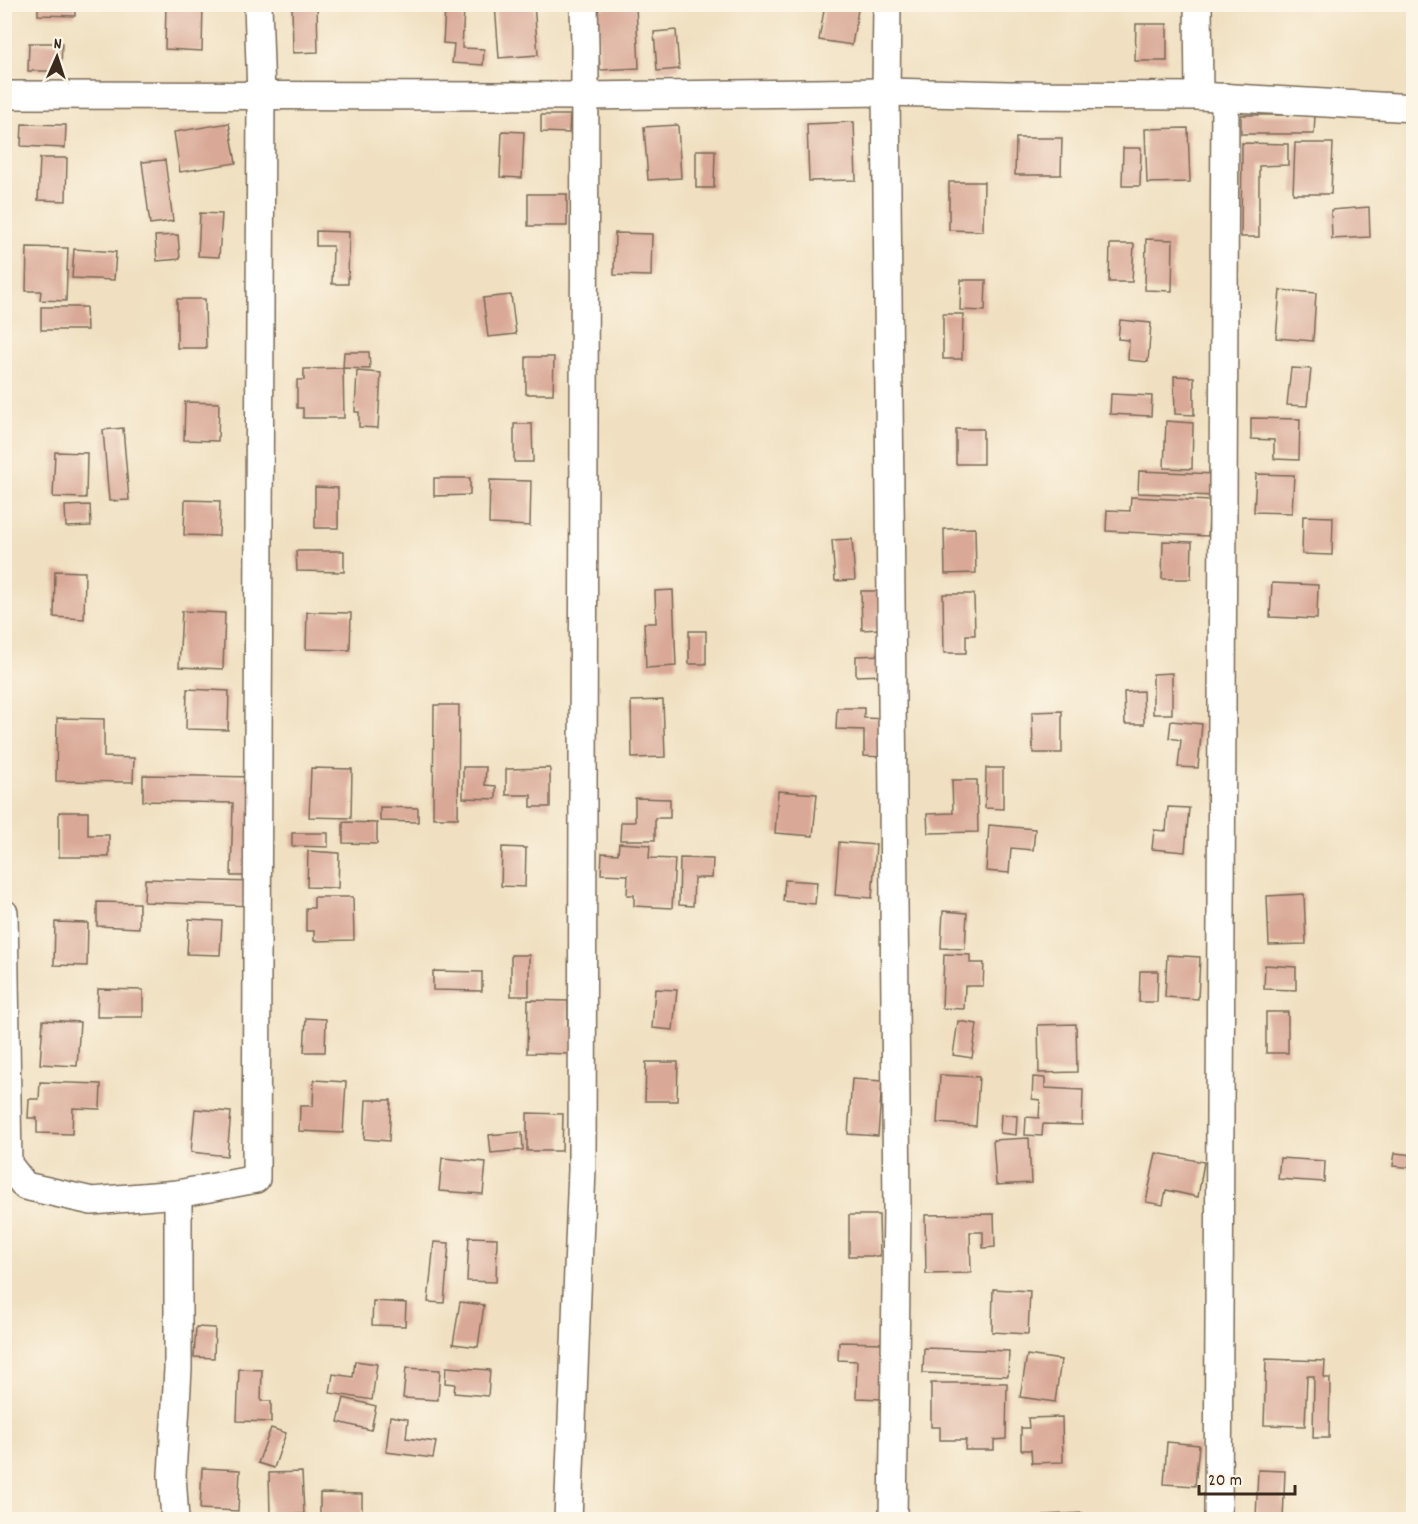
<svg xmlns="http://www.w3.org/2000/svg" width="1418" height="1524" viewBox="0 0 1418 1524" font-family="Dekko,sans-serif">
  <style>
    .building { fill: #d9a896 }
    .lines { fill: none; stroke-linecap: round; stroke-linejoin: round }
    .minor-casing { stroke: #7a6a57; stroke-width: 30 }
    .minor { stroke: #fff; stroke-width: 27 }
  </style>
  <rect width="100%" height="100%" fill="#fcf5e5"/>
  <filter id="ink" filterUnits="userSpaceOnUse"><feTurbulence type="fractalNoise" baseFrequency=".0167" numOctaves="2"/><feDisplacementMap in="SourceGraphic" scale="12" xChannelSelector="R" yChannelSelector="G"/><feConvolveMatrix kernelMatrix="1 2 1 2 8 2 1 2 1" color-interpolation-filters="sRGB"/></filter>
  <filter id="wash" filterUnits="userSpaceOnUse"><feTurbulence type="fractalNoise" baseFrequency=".008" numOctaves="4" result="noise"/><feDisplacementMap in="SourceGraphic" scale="24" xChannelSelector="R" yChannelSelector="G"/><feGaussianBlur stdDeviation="1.35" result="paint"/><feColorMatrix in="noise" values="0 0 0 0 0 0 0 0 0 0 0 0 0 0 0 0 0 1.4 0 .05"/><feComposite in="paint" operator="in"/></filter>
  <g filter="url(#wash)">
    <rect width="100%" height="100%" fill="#f0e0c1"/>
    <g id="blocks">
      <g class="building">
        <polygon points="166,4 203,4 202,51 165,49"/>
        <polygon points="292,4 317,4 318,52 293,53"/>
        <polygon points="495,4 534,4 538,55 499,58"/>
        <polygon points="825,4 859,4 852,45 819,40"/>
        <polygon points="38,5 75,5 75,16 38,15"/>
        <polygon points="636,6 639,68 600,70 597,8"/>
        <polygon points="445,8 464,9 462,48 484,49 483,65 452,63 454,44 443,43"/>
        <polygon points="1136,24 1167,24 1167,61 1135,61"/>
        <polygon points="676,30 679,69 657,71 654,32"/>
        <polygon points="29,43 62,43 61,71 28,71"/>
        <polygon points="541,115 570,115 569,133 541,132"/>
        <polygon points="1241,115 1315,115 1314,134 1241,134"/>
        <polygon points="854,122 856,180 809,181 807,124"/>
        <polygon points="229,123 236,163 180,172 174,132"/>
        <polygon points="22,124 66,125 65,148 21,146"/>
        <polygon points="678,125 681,178 648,180 644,127"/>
        <polygon points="1188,128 1190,182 1147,183 1145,129"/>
        <polygon points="502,131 524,132 522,178 500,177"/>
        <polygon points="1016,138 1062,138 1061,175 1015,175"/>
        <polygon points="1242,143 1288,144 1288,165 1259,166 1259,237 1241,237"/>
        <polygon points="1295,143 1333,143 1331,194 1293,194"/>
        <polygon points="1123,148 1141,148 1140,186 1122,186"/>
        <polygon points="696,150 715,150 714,188 696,188"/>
        <polygon points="40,158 67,158 66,201 38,200"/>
        <polygon points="165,160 173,221 150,224 142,162"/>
        <polygon points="949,182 984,182 983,231 949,230"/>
        <rect x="528" y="194" width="39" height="32"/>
        <polygon points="1369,207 1370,237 1332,239 1331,210"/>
        <polygon points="200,213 222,214 219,257 198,256"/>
        <polygon points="316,231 349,232 348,284 332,284 333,246 316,246"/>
        <polygon points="615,233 652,234 651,276 614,275"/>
        <polygon points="178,235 180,259 157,261 155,236"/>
        <polygon points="1146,239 1173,240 1172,291 1145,290"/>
        <polygon points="1110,244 1134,244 1132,282 1109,282"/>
        <polygon points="27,247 68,248 66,301 40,300 41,291 26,291"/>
        <polygon points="74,249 116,252 114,280 72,278"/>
        <polygon points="961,280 986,280 985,311 960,310"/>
        <polygon points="1280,290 1316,293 1313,341 1276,338"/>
        <polygon points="511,295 516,334 488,337 483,298"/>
        <polygon points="177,299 205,299 206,348 177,348"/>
        <polygon points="41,307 86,307 87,330 41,330"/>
        <polygon points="943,314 963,314 962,359 943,359"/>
        <polygon points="1120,320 1151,323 1148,362 1128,360 1129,340 1118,339"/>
        <polygon points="344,352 369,352 370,369 343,368 344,418 303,418 303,408 297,408 297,380 304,380 304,369 343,368"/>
        <polygon points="526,357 554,357 553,394 526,394"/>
        <polygon points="1291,368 1311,369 1307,406 1287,405"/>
        <polygon points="357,371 381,373 378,428 359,427 359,412 355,412"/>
        <polygon points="1174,376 1194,377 1194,415 1175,414"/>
        <polygon points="1111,394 1152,396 1151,416 1110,414"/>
        <polygon points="185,402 219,403 218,441 184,440"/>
        <polygon points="1251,418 1300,419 1299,460 1274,459 1274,440 1251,439"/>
        <polygon points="1166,421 1193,423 1192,469 1164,468"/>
        <polygon points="514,424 532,424 533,462 514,462"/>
        <polygon points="123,428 129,500 109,501 103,430"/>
        <rect x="956" y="429" width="27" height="35"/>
        <polygon points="55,452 87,453 86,498 53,497"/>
        <polygon points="1139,471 1216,474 1215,496 1138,493"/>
        <polygon points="1256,474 1294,475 1292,513 1254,512"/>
        <polygon points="434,478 470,478 470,495 434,496"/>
        <polygon points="490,480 531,481 530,526 489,524"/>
        <polygon points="315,487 338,488 338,528 315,528"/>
        <polygon points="1131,497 1210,501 1208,536 1106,531 1107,510 1130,511"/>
        <polygon points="185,500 220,501 219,536 184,535"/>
        <polygon points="90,505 91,526 66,527 65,506"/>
        <polygon points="1303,516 1333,517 1332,555 1302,554"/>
        <polygon points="975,528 976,573 945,574 944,529"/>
        <polygon points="852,539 855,580 835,581 832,540"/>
        <polygon points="1163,541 1192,542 1191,579 1162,579"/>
        <polygon points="296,551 344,551 344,572 297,571"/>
        <polygon points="55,571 85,572 84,619 54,617"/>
        <polygon points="1272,583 1318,585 1317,619 1270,617"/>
        <polygon points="673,590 676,666 646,668 644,623 656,623 655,591"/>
        <polygon points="861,591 879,591 880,629 862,630"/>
        <polygon points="943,594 974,594 975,635 966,635 966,653 944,653"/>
        <polygon points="182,611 225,613 223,669 179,667"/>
        <polygon points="307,612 351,613 350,650 306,649"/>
        <rect x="689" y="631" width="17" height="33"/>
        <polygon points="883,655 884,675 856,676 856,656"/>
        <polygon points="1172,673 1172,714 1153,714 1153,674"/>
        <polygon points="187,689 229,691 228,730 186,729"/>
        <polygon points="1143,691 1144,724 1125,724 1124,692"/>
        <polygon points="663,700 665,757 632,758 631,701"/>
        <polygon points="434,705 459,705 458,818 433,818"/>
        <polygon points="837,708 864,708 864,718 887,719 886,757 864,756 864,730 836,729"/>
        <polygon points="1062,711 1062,753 1033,753 1032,712"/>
        <polygon points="57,718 104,719 104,757 134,758 133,782 56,781"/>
        <polygon points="1171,721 1202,724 1198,768 1178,767 1181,740 1169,738"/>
        <polygon points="463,767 486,767 485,785 496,786 496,799 463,798"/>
        <polygon points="311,768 352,769 351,818 309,817"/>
        <polygon points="550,768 550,807 531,807 531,795 506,795 506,769"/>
        <polygon points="986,768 1003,768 1003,809 985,808"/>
        <polygon points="143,775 255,777 253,876 231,876 233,803 143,801"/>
        <polygon points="952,780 977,780 978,832 928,833 927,814 953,813"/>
        <polygon points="778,791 817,794 813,836 775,833"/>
        <polygon points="635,798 670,799 670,818 655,818 655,840 620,840 621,822 635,822"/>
        <polygon points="380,807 418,808 418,822 380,821"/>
        <polygon points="1168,807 1189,808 1185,852 1152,849 1154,830 1166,831"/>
        <polygon points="59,812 88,812 88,835 109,835 109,857 59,857"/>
        <polygon points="343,822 377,823 377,844 343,843"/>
        <polygon points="989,825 1035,829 1033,850 1011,848 1009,873 986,871"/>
        <polygon points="292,833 328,833 328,847 292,846"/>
        <polygon points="839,842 876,845 872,898 835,895"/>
        <polygon points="619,843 650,845 649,858 675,859 672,908 634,906 634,895 627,895 628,875 601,874 602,853 618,854"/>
        <polygon points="502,847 526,848 525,887 501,886"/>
        <polygon points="308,851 339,853 338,888 307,887"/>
        <polygon points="680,858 713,859 712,878 694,878 693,906 679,905"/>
        <polygon points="145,879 253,882 253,906 144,902"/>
        <polygon points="785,880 817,882 815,904 783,901"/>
        <polygon points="1304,894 1306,944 1269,945 1267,896"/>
        <polygon points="314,897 353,897 354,940 314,941 314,931 306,931 306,908 314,908"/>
        <polygon points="97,902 139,903 139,928 97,926"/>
        <polygon points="943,911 967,913 965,949 941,948"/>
        <polygon points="189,919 222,921 220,955 187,954"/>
        <polygon points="55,922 88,923 87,966 54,965"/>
        <polygon points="944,954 970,955 970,963 984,963 983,986 965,986 964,1009 942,1008"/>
        <rect x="511" y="955" width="18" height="41"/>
        <polygon points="1167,955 1200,957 1198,999 1165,997"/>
        <polygon points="1265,965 1296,967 1296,990 1264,989"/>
        <polygon points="433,971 482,972 482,991 433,990"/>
        <polygon points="1140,971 1158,971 1157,1002 1139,1002"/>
        <polygon points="98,989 143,990 143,1017 97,1017"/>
        <polygon points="655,989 677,990 673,1030 652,1028"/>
        <polygon points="528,1000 568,1001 568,1025 576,1025 575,1054 527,1053"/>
        <rect x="1266" y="1012" width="22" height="41"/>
        <polygon points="306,1018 326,1019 325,1052 304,1052"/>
        <polygon points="43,1020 80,1022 77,1066 40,1064"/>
        <polygon points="958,1021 977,1024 972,1058 953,1055"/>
        <polygon points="1076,1024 1077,1072 1039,1073 1038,1025"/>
        <polygon points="646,1062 678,1062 677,1101 645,1101"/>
        <polygon points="940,1075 979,1077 976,1126 937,1123"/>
        <polygon points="1033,1077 1045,1078 1045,1088 1083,1090 1082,1125 1043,1124 1042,1136 1025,1135 1026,1117 1039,1118 1040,1100 1032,1099"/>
        <polygon points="852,1079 882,1081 878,1136 848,1134"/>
        <polygon points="314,1080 346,1082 343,1133 299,1131 300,1106 313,1106"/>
        <polygon points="40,1082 101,1084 100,1109 73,1108 72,1134 37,1133 37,1118 28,1118 29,1099 39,1099"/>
        <polygon points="366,1100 391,1100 389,1141 364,1139"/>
        <polygon points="195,1109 231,1112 227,1156 191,1152"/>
        <polygon points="527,1113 563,1114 562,1151 527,1151"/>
        <polygon points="1001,1114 1017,1116 1016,1135 1000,1133"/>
        <polygon points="522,1132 523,1150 491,1153 489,1135"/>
        <polygon points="1029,1138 1031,1183 996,1185 993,1140"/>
        <polygon points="1156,1153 1204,1162 1198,1197 1166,1190 1163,1205 1146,1202"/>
        <polygon points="1395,1153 1414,1155 1414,1168 1393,1166"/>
        <polygon points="442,1158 486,1162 483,1194 439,1191"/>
        <polygon points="1280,1158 1325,1161 1324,1182 1278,1179"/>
        <polygon points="994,1214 995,1247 983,1248 983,1232 970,1232 971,1273 926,1274 925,1215"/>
        <polygon points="849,1215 879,1215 880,1256 849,1256"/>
        <polygon points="469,1237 497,1238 496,1282 467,1281"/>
        <polygon points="434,1242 449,1243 444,1303 428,1302"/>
        <polygon points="993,1289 1030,1291 1028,1334 992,1332"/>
        <polygon points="373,1301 406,1303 405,1326 372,1325"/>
        <polygon points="460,1302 484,1305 478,1347 453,1344"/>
        <polygon points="196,1327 215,1328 214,1358 194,1357"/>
        <polygon points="839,1342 885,1343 883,1399 856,1398 857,1361 838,1360"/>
        <polygon points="924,1348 1009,1351 1008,1376 923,1373"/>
        <polygon points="1027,1355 1061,1360 1055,1402 1020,1397"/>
        <polygon points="1266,1359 1325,1361 1324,1378 1330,1378 1329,1438 1313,1438 1314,1376 1307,1376 1305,1426 1264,1425"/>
        <polygon points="355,1361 377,1364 372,1400 330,1393 333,1374 353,1377"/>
        <polygon points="446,1367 490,1370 488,1396 454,1393 455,1384 445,1383"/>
        <polygon points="406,1368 440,1370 438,1400 403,1398"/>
        <polygon points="239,1369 262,1370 261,1401 271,1401 271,1422 237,1421"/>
        <polygon points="931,1383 1007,1383 1006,1439 994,1440 994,1450 965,1450 966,1440 940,1440 940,1427 931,1427"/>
        <polygon points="344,1398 376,1406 371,1430 338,1422"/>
        <polygon points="390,1416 408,1419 406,1438 436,1442 433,1458 386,1452"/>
        <polygon points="1062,1417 1063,1462 1032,1463 1031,1450 1021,1450 1021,1428 1029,1428 1028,1418"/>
        <polygon points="271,1428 286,1433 274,1468 258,1463"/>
        <polygon points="1167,1442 1199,1445 1195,1486 1164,1484"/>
        <polygon points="202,1468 240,1470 238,1511 200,1509"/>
        <polygon points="1258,1470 1285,1471 1283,1520 1256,1518"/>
        <polygon points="302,1472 304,1514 270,1515 269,1473"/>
        <polygon points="320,1493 362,1494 362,1520 320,1520"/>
        <polygon points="1083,1513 1083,1520 1044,1520 1044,1515"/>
      </g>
    </g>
  </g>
  <g filter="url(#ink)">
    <use href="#blocks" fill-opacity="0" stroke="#7a6a57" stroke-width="1.5"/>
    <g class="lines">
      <defs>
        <g id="minor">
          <polyline points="887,4 886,92 897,1206 893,1520"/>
          <polyline points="1198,4 1199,96"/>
          <polyline points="4,95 584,96 886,92 1009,95 1199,96 1414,108"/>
          <polyline points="4,913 8,1164 25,1186 92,1201 178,1194"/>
          <polyline points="175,1520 172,1475 178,1369 178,1194 256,1179 261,96 258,4"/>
          <polyline points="568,1520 582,1169 585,48 584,4"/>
          <polyline points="1218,1520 1225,97"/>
        </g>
      </defs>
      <use href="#minor" class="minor-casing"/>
      <use href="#minor" class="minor"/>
    </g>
  </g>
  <rect width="1418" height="1524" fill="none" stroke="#fcf5e5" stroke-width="24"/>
  <g transform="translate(57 57) rotate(3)" stroke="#fcf5e5" stroke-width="4.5" paint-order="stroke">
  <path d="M0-4.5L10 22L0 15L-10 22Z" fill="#3b2a1e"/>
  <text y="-9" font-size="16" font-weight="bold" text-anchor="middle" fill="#3b2a1e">N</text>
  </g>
  <path d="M1199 1485v9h96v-9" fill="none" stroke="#3b2a1e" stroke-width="3"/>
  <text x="1208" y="1485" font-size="18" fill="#3b2a1e" stroke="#fcf5e5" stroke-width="4.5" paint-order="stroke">20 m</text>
</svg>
